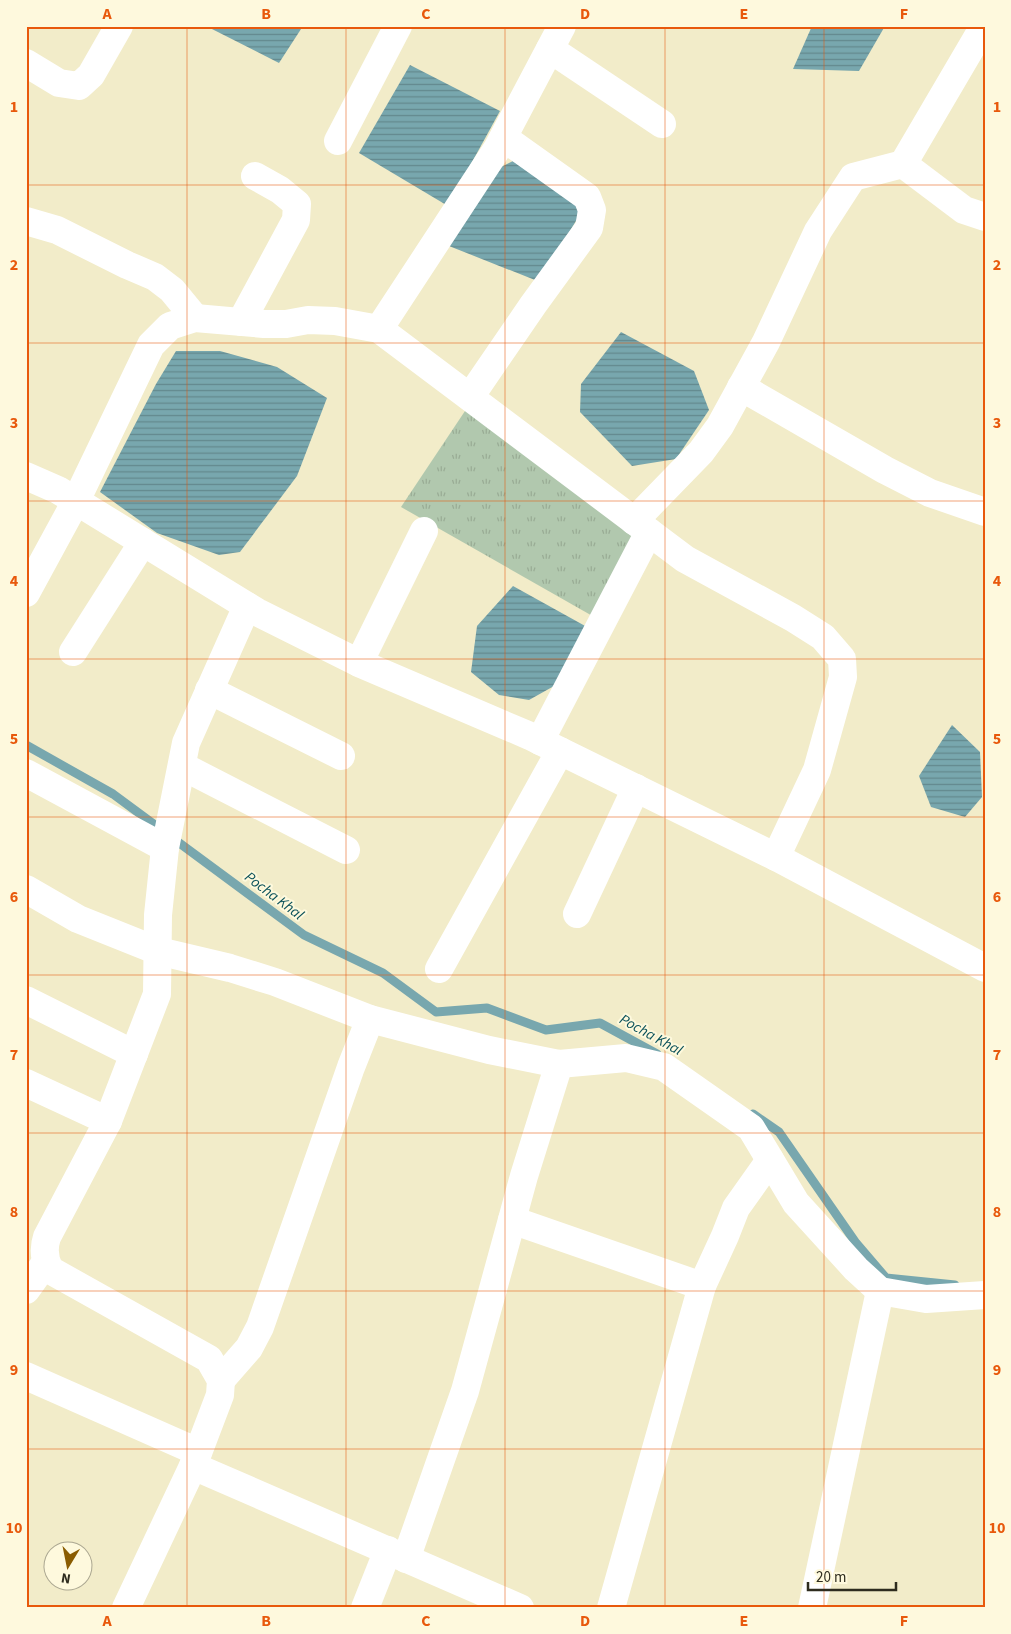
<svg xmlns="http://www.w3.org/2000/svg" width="1011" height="1634" viewBox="0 0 1011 1634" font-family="'Source Sans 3',sans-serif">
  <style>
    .park { fill: url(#park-tufts) }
    .water { fill: url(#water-rules) }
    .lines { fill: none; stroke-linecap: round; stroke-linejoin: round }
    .stream { stroke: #78a7ae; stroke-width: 9 }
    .minor { stroke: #fff; stroke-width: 28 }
    .grid { fill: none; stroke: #e8590c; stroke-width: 1; stroke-opacity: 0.55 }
    .labels { text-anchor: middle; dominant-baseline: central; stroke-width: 4; stroke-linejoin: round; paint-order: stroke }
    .water-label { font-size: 15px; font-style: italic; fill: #0c525a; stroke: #fef9dd }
    .neatline { fill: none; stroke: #e8590c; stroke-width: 2 }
    .grid-label { font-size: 16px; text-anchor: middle; font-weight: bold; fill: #e8590c }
  </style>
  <defs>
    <pattern id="park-tufts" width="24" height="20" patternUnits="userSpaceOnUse" patternTransform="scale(1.25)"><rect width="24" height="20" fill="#b1c8ae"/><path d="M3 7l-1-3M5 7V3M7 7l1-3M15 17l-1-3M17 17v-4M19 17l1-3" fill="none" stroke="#99ac95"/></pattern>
    <pattern id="water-rules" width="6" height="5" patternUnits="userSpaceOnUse" patternTransform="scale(1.25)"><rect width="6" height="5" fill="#78a7ae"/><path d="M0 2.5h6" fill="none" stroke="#63888d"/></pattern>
  </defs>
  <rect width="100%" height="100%" fill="#f2ecc9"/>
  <polygon class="park" points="467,408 651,546 603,622 401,507"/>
  <g class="water">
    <polygon points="206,26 303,26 279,63"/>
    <polygon points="812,26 885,26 859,71 793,69"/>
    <polygon points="410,65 500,111 448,206 359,153"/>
    <polygon points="513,161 583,209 540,282 449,246 495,170"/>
    <polygon points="621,332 694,371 709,410 676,459 632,466 580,412 581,384"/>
    <polygon points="176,351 220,351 277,367 327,398 297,476 240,552 219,555 157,533 100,492 156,384"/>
    <polygon points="513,586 596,632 563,681 529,700 499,695 471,672 477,626"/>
    <polygon points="952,725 980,752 982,797 965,817 931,807 919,776"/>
  </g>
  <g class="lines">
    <g class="stream">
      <polyline points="26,745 113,794 304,935 383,973 436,1012 487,1008 546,1030 600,1023 657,1054"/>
      <polyline points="753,1114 779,1132 856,1243 886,1278 955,1285"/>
    </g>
    <g class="minor">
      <polyline points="550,49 662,124"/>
      <polyline points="26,63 59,83 79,86 91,75 119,26"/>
      <polyline points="338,141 398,26"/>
      <polyline points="903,164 964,210 985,217"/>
      <polyline points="26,221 57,230 127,265 155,277 172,290 195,318"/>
      <polyline points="241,322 296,220 297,204 280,190 255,176"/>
      <polyline points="379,329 497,149 562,26"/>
      <polyline points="741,387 885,470 930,493 985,512"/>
      <polyline points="470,397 533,305 589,228 592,210 587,197 504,138"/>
      <polyline points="26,476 58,490 257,612 359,663 530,736 560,751 776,857 985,968"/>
      <polyline points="634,521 701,452 720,426 766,342 818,231 853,177 903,164 984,26"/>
      <polyline points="26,593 76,501 151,345 170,326 195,318 264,324 286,324 308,320 335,321 379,329 685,559 793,618 823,637 842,659 843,677 817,770 776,857"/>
      <polyline points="73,652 143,542"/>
      <polyline points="359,663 424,531"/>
      <polyline points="209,690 341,756"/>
      <polyline points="540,741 649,532"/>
      <polyline points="182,766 346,850"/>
      <polyline points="26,773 165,848"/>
      <polyline points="26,889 78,919 158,951 230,968 275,982 370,1019 489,1050 559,1064 626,1058 664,1067 751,1128 796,1203 856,1269 880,1291 926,1299 985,1295"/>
      <polyline points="577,914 636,788"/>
      <polyline points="439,969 560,751"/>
      <polyline points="26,1000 134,1054"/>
      <polyline points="26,1083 108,1121"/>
      <polyline points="512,1220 702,1286"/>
      <polyline points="26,1290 46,1262"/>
      <polyline points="26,1376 198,1452"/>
      <polyline points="221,1380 249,1348 260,1327 351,1067 370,1019"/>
      <polyline points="193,1466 520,1608"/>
      <polyline points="406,1559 465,1391 524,1176 559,1064"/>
      <path d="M 126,1608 L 193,1466 L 220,1395 L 221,1380 L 209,1359 L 50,1270 C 44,1259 43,1249 47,1237 L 108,1121 L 157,994 L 158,915 L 165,848 L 186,743 L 247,606"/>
      <polyline points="365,1608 388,1550"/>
      <polyline points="611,1608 702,1286 725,1236 736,1208 770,1160"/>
      <polyline points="812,1608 880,1291"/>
    </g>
  </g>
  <path class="grid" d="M 187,26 L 187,1608M 346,26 L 346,1608M 505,26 L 505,1608M 665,26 L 665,1608M 824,26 L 824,1608M 26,185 L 985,185M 26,343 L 985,343M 26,501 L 985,501M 26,659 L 985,659M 26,817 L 985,817M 26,975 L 985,975M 26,1133 L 985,1133M 26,1291 L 985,1291M 26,1449 L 985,1449"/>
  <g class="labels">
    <g class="water-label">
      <text transform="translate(274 896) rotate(37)">Pocha Khal</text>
      <text transform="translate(651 1035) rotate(29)">Pocha Khal</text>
    </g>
  </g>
  <rect width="1011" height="1634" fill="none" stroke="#fef9dd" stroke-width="55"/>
  <g transform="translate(68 1566) rotate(190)"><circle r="24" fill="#fef9dd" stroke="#aba791"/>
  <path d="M0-4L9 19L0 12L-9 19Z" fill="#8a5c00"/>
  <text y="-8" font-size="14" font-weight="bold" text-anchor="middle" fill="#2e2c1e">N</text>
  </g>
  <path d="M808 1582v8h88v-8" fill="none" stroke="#2e2c1e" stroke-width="2.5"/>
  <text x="816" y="1582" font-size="15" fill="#2e2c1e" stroke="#fef9dd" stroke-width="4" paint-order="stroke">20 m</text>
  <rect x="28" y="28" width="956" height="1578" class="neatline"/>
  <g class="grid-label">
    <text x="107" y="19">A</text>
    <text x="266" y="19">B</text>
    <text x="426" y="19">C</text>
    <text x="585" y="19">D</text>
    <text x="744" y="19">E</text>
    <text x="904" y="19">F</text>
    <text x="14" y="112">1</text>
    <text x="997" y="112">1</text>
    <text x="14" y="270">2</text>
    <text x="997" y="270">2</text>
    <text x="14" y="428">3</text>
    <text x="997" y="428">3</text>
    <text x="14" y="586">4</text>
    <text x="997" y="586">4</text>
    <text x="14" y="744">5</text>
    <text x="997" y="744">5</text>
    <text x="14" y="902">6</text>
    <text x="997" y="902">6</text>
    <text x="14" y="1060">7</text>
    <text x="997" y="1060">7</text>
    <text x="14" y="1217">8</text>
    <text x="997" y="1217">8</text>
    <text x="14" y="1375">9</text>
    <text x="997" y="1375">9</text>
    <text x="14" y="1533">10</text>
    <text x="997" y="1533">10</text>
    <text x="107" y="1626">A</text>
    <text x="266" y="1626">B</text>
    <text x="426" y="1626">C</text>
    <text x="585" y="1626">D</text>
    <text x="744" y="1626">E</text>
    <text x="904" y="1626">F</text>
  </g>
</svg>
